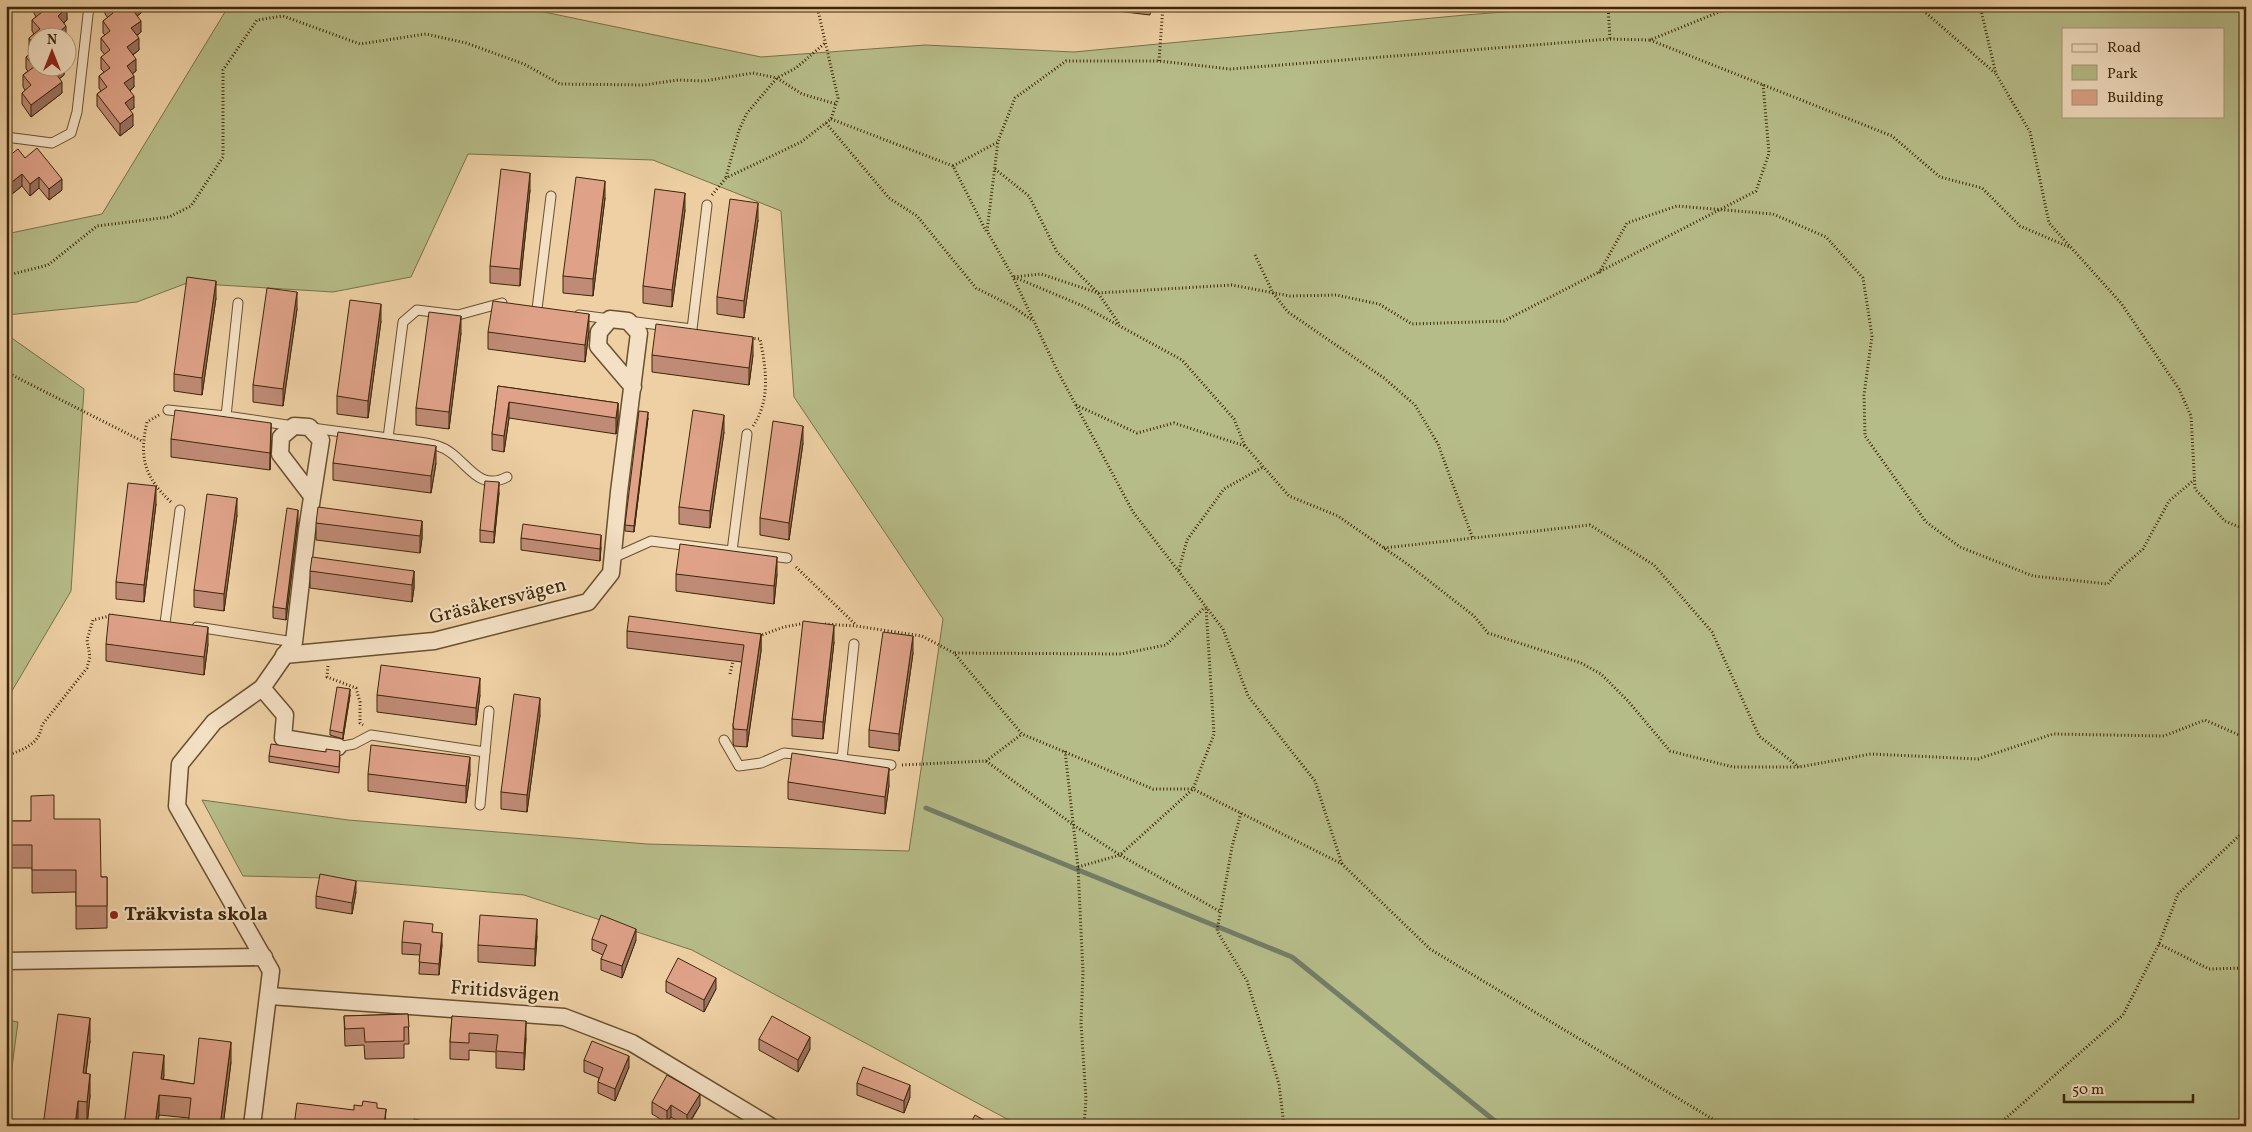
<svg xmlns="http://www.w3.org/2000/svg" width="2252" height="1132" viewBox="0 0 2252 1132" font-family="Vollkorn,serif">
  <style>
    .green { fill: #b6bc88; stroke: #797248; fill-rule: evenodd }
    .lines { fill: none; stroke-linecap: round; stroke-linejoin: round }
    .stream { stroke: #747d68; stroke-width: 5 }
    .service-casing { stroke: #68512f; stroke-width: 11 }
    .minor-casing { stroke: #68512f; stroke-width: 19 }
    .path { stroke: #3c2708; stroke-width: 3; stroke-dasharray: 1 2.5; stroke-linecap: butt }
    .service { stroke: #f4e0c4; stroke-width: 9 }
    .minor { stroke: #f4e0c4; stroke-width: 16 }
    .wall { fill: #c08b76; stroke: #3c2708 }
    .shaded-wall { fill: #9c7160; stroke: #3c2708 }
    .building { fill: #dfa289; stroke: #3c2708 }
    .poi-dot { fill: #8f2418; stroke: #f4e0c4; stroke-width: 2 }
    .labels { text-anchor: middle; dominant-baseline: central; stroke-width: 4.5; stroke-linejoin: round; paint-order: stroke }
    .street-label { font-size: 20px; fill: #3c2708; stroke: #f4e0c4 }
    .poi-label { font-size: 20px; font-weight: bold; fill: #3c2708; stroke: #f4e0c4; text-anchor: start }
  </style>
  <rect width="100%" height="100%" fill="#eed0a4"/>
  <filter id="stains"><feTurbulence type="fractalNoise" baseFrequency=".004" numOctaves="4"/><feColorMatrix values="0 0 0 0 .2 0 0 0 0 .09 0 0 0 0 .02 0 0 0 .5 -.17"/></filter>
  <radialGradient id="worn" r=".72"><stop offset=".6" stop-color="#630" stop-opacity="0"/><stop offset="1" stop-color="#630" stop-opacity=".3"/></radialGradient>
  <g class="green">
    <path d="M 255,6 L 515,6 L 761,57 L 925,45 L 1074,52 L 1465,15 L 1581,6 L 2246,6 L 2246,1126 L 1020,1126 L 692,950 L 524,895 L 326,878 L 243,876 L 202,800 L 348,820 L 647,844 L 909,851 L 943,619 L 794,397 L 781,211 L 653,160 L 468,154 L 411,277 L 333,292 L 187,283 L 137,302 L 6,315 L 6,234 L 102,214 L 225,12 ZM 2063,29 L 2223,29 L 2223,116 L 2063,116 Z"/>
    <polygon points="6,334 84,389 71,591 6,701"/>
    <polygon points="6,1020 18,1022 6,1112"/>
  </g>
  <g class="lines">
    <polyline class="stream" points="926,808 1292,957 1501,1126"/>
    <defs>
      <g id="service">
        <polyline points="6,137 52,143 71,133 77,112 89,6"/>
        <polyline points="238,303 226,416 294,426"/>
        <polyline points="537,309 551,196"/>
        <polyline points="579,315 610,319"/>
        <polyline points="628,321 692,329 707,205"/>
        <polyline points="168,410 226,416"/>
        <polyline points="312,428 388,438 403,322 417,310 458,315 502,303"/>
        <path d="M 388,438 C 404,441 422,441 438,446 C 465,454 475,494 507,477"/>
        <polyline points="732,551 747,434"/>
        <polyline points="613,558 651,541 787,558"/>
        <polyline points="165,623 180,510"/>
        <polyline points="197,627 294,642"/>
        <polyline points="724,740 739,766 761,763 784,753 842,759 854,644"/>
        <polyline points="338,747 354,744 371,735 485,752 480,805"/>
        <polyline points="485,752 489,711"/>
        <polyline points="842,759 891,765"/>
      </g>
      <g id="minor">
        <polyline points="284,655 434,641 588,602 611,573 619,492 639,333 628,321 610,319 599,332 598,346 633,387"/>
        <polyline points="262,688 285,715 283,738 338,747"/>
        <polyline points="6,961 264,957"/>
        <polyline points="270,996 564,1017 632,1043 770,1126"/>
        <polyline points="252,1126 271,971 177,806 180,764 214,722 262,688 294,642 307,530 321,440 309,427 294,426 281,437 280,454 312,496"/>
      </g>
    </defs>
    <use href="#service" class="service-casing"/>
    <use href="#minor" class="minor-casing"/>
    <g class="path">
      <polyline points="1608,6 1610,39"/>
      <polyline points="1918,6 1995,73"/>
      <polyline points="1980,6 1996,74 2030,132 2049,223 2121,303 2179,389 2191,416 2195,489 2225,521 2246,530"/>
      <polyline points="1650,40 1892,136 1940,177 1982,188 2020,226 2069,247"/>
      <polyline points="1159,61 1163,6"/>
      <polyline points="831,119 953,166 986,231"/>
      <polyline points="826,123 889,198 917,216 976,288 1012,306 1032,320"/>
      <polyline points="953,166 998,142"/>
      <polyline points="995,169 1029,196 1057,252 1098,293 1120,325"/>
      <polyline points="726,177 739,130 747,113 777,78 796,68 825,43"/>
      <polyline points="712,195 726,178 801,142 831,119 838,98 817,6"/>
      <polyline points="1255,255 1273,293 1288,312 1384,378 1415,405 1438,444 1473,539"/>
      <polyline points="1599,273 1627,223 1677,206 1773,214 1826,237 1863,278 1872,336 1864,395 1865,436 1926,522 1960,547 2033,576 2108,584 2118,571 2143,549 2169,501 2194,480"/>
      <polyline points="1014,277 1083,306 1182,360 1234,419 1245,446 1289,496 1338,516 1410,566 1474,616 1488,633 1581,663 1601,674 1628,701 1670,751 1733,767 1799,767 1871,754 1978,759 2053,734 2164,736 2205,720 2246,738"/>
      <polyline points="1014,277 1041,274 1098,293 1232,285 1290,296 1336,295 1379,304 1412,324 1504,321 1756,191 1769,153 1763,84"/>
      <polyline points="6,279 9,275 48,265 97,226 169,217 191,206 223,157 223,70 257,20 283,16 360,44 426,34 466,43 524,64 560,84 644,85 678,80 704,81 753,73 777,78 802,94 836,104"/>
      <path d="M 751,338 L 760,339 C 766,368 771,400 753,426"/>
      <polyline points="6,372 142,441"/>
      <polyline points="1076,405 1137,433 1174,423 1245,446"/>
      <path d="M 159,415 L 147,422 C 139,457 144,477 171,502"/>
      <polyline points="1384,548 1590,525 1654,565 1712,632 1759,736 1799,767"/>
      <polyline points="796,567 856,625"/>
      <polyline points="1179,570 1187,540 1224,489 1263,467"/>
      <polyline points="825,624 856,626 922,636 954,653 1022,734 1153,789 1193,789 1342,864 1430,949 1724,1126"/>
      <polyline points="759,636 784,627 806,623"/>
      <polyline points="955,653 1121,654 1166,645 1205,607"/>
      <polyline points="328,666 327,677 356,688 360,702 360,723 363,725"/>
      <polyline points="730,674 734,657"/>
      <polyline points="1065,751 1078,867 1083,973 1081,1023 1086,1099 1084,1126"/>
      <path d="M 6,756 C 24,749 39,745 42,725 L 87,668 L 90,657 L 87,640 L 93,620 L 114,615"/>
      <polyline points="986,761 1075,826 1120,855 1221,912"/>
      <polyline points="902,765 986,761 1022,734"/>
      <polyline points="1241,813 1232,847 1217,931 1247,981 1279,1084 1284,1126"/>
      <polyline points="1342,864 1315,781 1248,696 1223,629 1133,512 1056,368 1013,277 987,231 998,141 1015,98 1066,61 1159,61 1230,69 1610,39 1650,40 1734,6"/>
      <polyline points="1078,867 1120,855 1193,789 1214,734 1206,607"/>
      <polyline points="2159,944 2209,969 2246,968"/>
      <polyline points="1997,1126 2123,1015 2159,944 2178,894 2246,829"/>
    </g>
    <use href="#service" class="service"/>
    <use href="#minor" class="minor"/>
  </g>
  <g class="wall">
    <polygon points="34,6 66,6 67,20 64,23 66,38 38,38 64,68 64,75 59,79 62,93 31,117 22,104 22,93 25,90 23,87 23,75 28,71 26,69 26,57 32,53 29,49 29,38 34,34 32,31 32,20 36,17 34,13"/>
    <polygon points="105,6 141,6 141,13 137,16 141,32 137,36 139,50 133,55 136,71 132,74 134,87 130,91 134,108 130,110 133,126 120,136 97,106 97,94 101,91 99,88 99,76 104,72 101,69 101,57 105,55 101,50 101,38 105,35 103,33 103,21 108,18 105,14"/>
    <polygon points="1075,6 1151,6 1150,15"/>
    <polygon points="1198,6 1220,6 1219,9"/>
    <polygon points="6,153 9,156 25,158 62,190 49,200 39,188 30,196 22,186 12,194 6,187"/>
    <polygon points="530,190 520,286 490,283 490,266"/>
    <polygon points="605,198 593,296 563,293 563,276"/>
    <polygon points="685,210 672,307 643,303 643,286"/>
    <polygon points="758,220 744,318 717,314 717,297"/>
    <polygon points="216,298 202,395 174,391 174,374"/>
    <polygon points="297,309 283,406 253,402 253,385"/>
    <polygon points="381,321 368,418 337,414 337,396"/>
    <polygon points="589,331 585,362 488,349 488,332"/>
    <polygon points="461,333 449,429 416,425 416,408"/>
    <polygon points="652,355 753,355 749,385 652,372"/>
    <polygon points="498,386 618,403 618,419 616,434 509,418 504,452 492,450 492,434"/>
    <polygon points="648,418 634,532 625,531 625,525"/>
    <polygon points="724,432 710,528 679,524 679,507"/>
    <polygon points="171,439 271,440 270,470 171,457"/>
    <polygon points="803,443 789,540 760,535 760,518"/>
    <polygon points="333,463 436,463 431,493 333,480"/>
    <polygon points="499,493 494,543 480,542 480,530"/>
    <polygon points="156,504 144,602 116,599 116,582"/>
    <polygon points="237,515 224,611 194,607 194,590"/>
    <polygon points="422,521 422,538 420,553 316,540 316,523"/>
    <polygon points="298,522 286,620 273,618 273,607"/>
    <polygon points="521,538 601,547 600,561 521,550"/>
    <polygon points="310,571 414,571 414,588 412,602 310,588"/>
    <polygon points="676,574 777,574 774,604 676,591"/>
    <polygon points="627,631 761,634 761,651 747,747 734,746 733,743 733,725 742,662 627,648"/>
    <polygon points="834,642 823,739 792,736 792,719"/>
    <polygon points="106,644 208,644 204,675 106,661"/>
    <polygon points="913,653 899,751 869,747 869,730"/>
    <polygon points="350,695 343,739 330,735 330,730"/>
    <polygon points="377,695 480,695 476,725 377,712"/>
    <polygon points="540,715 527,812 501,809 501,792"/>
    <polygon points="326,752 340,757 339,773 269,762 269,756"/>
    <polygon points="368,774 470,774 466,803 368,791"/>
    <polygon points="788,782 889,785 885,814 788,799"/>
    <polygon points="54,819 101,877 107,877 107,928 76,929 76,892 32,893 32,868 6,868 6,821 31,821"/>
    <polygon points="356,892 352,914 316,908 316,896"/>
    <polygon points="433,932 442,945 439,975 419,974 420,955 402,954 402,942"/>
    <polygon points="537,936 535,966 478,962 478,945"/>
    <polygon points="592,939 636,940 622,978 601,970 601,959 603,955 592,950"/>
    <polygon points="666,981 716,989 704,1012 666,992"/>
    <polygon points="408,1014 409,1044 404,1044 404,1058 365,1059 364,1045 345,1046 344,1016"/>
    <polygon points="452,1016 526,1038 524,1070 496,1068 496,1052 469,1050 469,1060 450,1059 450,1042"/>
    <polygon points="759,1039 810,1049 798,1072 759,1050"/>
    <polygon points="90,1041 86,1073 90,1096 87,1125 78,1124 78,1126 43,1126"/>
    <polygon points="584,1060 629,1067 615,1101 598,1093 598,1082 599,1078 584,1072"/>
    <polygon points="231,1062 223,1126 188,1126 189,1118 159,1115 157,1126 124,1126 164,1075 163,1079 194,1084"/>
    <polygon points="857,1083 910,1097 904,1113 857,1095"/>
    <polygon points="652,1102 700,1105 688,1126 686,1126 671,1117 667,1123 652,1114"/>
  </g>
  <g class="shaded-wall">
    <polygon points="135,6 141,6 141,13 132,20 132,9"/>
    <polygon points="67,8 67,20 58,27 58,16"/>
    <polygon points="141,21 141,32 131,40 131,28"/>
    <polygon points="66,26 66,38 57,38 57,34"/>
    <polygon points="139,38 139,50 127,59 127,47"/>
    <polygon points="136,59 136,71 127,78 127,66"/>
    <polygon points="59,68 64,68 64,75 54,83 54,71"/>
    <polygon points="134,76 134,87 124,95 124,83"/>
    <polygon points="62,82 62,93 31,117 31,105"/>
    <polygon points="134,96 134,108 125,114 125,103"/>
    <polygon points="133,114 133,126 120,136 120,124"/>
    <polygon points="530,173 530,190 520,286 520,269"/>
    <polygon points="22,174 22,186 12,194 12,182"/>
    <polygon points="39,177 39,188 30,196 30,184"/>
    <polygon points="62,179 62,190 49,200 49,189"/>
    <polygon points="605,181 605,198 593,296 593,279"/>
    <polygon points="685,193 685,210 672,307 672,290"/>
    <polygon points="758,203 758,220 744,318 744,301"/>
    <polygon points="216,281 216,298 202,395 202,378"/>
    <polygon points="297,292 297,309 283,406 283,389"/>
    <polygon points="381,304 381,321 368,418 368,401"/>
    <polygon points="589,314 589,331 585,362 585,345"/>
    <polygon points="461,316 461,333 449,429 449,412"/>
    <polygon points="753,337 753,355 749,385 749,368"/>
    <polygon points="509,402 509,418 504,452 504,436"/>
    <polygon points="618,403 618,419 616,434 616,418"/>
    <polygon points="648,412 648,418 634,532 634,526"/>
    <polygon points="724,415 724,432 710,528 710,511"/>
    <polygon points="271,423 271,440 270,470 270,453"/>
    <polygon points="803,426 803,443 789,540 789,523"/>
    <polygon points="436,446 436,463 431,493 431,476"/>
    <polygon points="499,482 499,493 494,543 494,532"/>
    <polygon points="156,486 156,504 144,602 144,585"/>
    <polygon points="237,498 237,515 224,611 224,594"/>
    <polygon points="298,510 298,522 286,620 286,609"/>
    <polygon points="422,521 422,538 420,553 420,536"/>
    <polygon points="601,535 601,547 600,561 600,549"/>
    <polygon points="777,557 777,574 774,604 774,586"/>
    <polygon points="414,571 414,588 412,602 412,585"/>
    <polygon points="834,625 834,642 823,739 823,722"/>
    <polygon points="208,627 208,644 204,675 204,657"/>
    <polygon points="761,634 761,651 747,747 747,730"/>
    <polygon points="913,636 913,653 899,751 899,734"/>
    <polygon points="480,678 480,695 476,725 476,708"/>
    <polygon points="350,689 350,695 343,739 343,733"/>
    <polygon points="540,698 540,715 527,812 527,795"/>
    <polygon points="470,757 470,774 466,803 466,786"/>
    <polygon points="889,768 889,785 885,814 885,797"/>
    <polygon points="356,881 356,892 352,914 352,903"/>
    <polygon points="537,919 537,936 535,966 535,949"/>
    <polygon points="636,929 636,940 622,978 622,966"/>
    <polygon points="442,933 442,945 439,975 439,964"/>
    <polygon points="716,978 716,989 704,1012 704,1000"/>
    <polygon points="90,1018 90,1041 83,1095 83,1073"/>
    <polygon points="526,1021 526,1038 524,1070 524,1053"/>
    <polygon points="810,1037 810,1049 798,1072 798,1060"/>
    <polygon points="231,1042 231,1062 223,1126 220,1126"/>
    <polygon points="164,1055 164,1075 161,1095 161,1079"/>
    <polygon points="629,1056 629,1067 615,1101 615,1089"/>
    <polygon points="90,1074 90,1096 87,1125 87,1102"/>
    <polygon points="910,1085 910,1097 904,1113 904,1101"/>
    <polygon points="700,1094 700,1105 687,1126 687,1115"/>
    <polygon points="159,1095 159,1115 157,1126 155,1126"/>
    <polygon points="78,1101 78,1126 75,1126"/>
    <polygon points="671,1105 671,1117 667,1123 667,1111"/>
    <polygon points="386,1109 385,1126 384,1126"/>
  </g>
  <g class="building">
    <polygon points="37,6 66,6 67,8 58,16 66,26 57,34 60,38 38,38 38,49 29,38 40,29 32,20 42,12"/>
    <polygon points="108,6 135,6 132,9 141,21 131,28 139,38 127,47 136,59 127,66 134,76 124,83 134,96 125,103 133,114 120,124 97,94 107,87 99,76 110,68 101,57 110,50 101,38 110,31 103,21 113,13"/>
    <polygon points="38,49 38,68 59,68 54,71 62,82 31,105 22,93 31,85 23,75 34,67 26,57"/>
    <polygon points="37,148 62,179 49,189 39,177 30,184 22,174 12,182 6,176 6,153 9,156 18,149 25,158"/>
    <polygon points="501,169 530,173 520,269 490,266"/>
    <polygon points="576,177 605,181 593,279 563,276"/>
    <polygon points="655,189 685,193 672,290 643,286"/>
    <polygon points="730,199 758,203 744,301 717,297"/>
    <polygon points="187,277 216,281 202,378 174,374"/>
    <polygon points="267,288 297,292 283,389 253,385"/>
    <polygon points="350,300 381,304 368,401 337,396"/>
    <polygon points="493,301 589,314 585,345 488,332"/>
    <polygon points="429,312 461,316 449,412 416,408"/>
    <polygon points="656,324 753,337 749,368 652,355"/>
    <polygon points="498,386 618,403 616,418 509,402 504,436 492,434"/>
    <polygon points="175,410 271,423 270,453 171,439"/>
    <polygon points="693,410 724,415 710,511 679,507"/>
    <polygon points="639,411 648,412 634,526 625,525"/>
    <polygon points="773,421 803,426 789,523 760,518"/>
    <polygon points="338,432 436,446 431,476 333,463"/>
    <polygon points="485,481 499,482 494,532 480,530"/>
    <polygon points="128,483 156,486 144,585 116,582"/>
    <polygon points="207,494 237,498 224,594 194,590"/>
    <polygon points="318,507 422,521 420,536 316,523"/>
    <polygon points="287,508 298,510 286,609 273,607"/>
    <polygon points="523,524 601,535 600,549 521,538"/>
    <polygon points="680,544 777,557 774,586 676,574"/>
    <polygon points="312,557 414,571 412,585 310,571"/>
    <polygon points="109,614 208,627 204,657 106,644"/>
    <polygon points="629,616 761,634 747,730 734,729 733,725 744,645 627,631"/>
    <polygon points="803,621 834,625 823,722 792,719"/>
    <polygon points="883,632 913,636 899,734 869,730"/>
    <polygon points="381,665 480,678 476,708 377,695"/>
    <polygon points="337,687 350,689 343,733 330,730"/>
    <polygon points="514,694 540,698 527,795 501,792"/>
    <polygon points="271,744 326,752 326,749 340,751 339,767 269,756"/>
    <polygon points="371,745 470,757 466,786 368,774"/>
    <polygon points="792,753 889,768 885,797 788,782"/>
    <polygon points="54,795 54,819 100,819 101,877 107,877 107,906 76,906 76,870 32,870 32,845 6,845 6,821 31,821 31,796"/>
    <polygon points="320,874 356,881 352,903 316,896"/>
    <polygon points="480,915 537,919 535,949 478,945"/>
    <polygon points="601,915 636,929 622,966 601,959 607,945 592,939"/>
    <polygon points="404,921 433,924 432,932 442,933 439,964 419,962 421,944 402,942"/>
    <polygon points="678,958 716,978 704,1000 666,981"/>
    <polygon points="58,1014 90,1018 83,1073 90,1074 87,1102 78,1101 75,1126 43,1126"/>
    <polygon points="408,1014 409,1027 404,1027 404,1041 365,1042 364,1028 345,1029 344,1016"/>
    <polygon points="452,1016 526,1021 524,1053 496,1051 498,1035 469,1033 469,1043 450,1042"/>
    <polygon points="772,1016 810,1037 798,1060 759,1039"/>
    <polygon points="199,1038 231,1042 220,1126 188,1126 191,1098 159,1095 155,1126 124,1126 133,1052 164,1055 161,1079 194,1084"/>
    <polygon points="592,1041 629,1056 615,1089 598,1082 603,1068 584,1060"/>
    <polygon points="863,1067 910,1085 904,1101 857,1083"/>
    <polygon points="667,1075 700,1094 687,1115 671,1105 667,1111 652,1102"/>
    <polygon points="363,1101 377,1103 377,1108 386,1109 384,1126 294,1126 297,1103 354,1110 354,1105 362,1106"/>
    <polygon points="975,1115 994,1126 969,1126"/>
    <polygon points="414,1119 448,1126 413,1126"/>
  </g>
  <circle class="poi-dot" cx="114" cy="915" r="5"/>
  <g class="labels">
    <g class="street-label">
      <text transform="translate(498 602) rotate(-14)">Gräsåkersvägen</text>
      <text transform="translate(505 992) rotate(4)">Fritidsvägen</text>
    </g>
    <g class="poi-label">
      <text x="124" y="915">Träkvista skola</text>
    </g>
  </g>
  <rect width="2252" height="1132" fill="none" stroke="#eed0a4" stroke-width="25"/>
  <rect x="8" y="8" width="2237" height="1117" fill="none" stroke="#3c2708" stroke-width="2.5"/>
  <rect x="12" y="12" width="2227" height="1107" fill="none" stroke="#3c2708"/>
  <rect x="2062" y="28" width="162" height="90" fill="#f4e0c4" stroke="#aa9679"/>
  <rect x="2072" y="44" width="25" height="8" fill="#f4e0c4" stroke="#aa9679"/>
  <text x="2107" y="52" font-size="15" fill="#3c2708">Road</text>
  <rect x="2072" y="65" width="25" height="15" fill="#b6bc88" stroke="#aa9679"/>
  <text x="2107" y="78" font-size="15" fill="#3c2708">Park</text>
  <rect x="2072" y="90" width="25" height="15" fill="#dfa289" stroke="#aa9679"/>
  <text x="2107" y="102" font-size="15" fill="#3c2708">Building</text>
  <g transform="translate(52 52)"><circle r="24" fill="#f4e0c4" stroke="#aa9679"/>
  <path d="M0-4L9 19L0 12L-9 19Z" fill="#8f2418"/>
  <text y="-8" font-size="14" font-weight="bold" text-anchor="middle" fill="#3c2708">N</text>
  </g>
  <path d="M2064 1094v8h129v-8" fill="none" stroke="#3c2708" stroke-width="2.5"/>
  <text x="2072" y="1094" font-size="15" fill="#3c2708" stroke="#f4e0c4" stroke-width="4" paint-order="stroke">50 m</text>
  <rect width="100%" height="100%" filter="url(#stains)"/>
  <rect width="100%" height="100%" fill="url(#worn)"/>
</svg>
